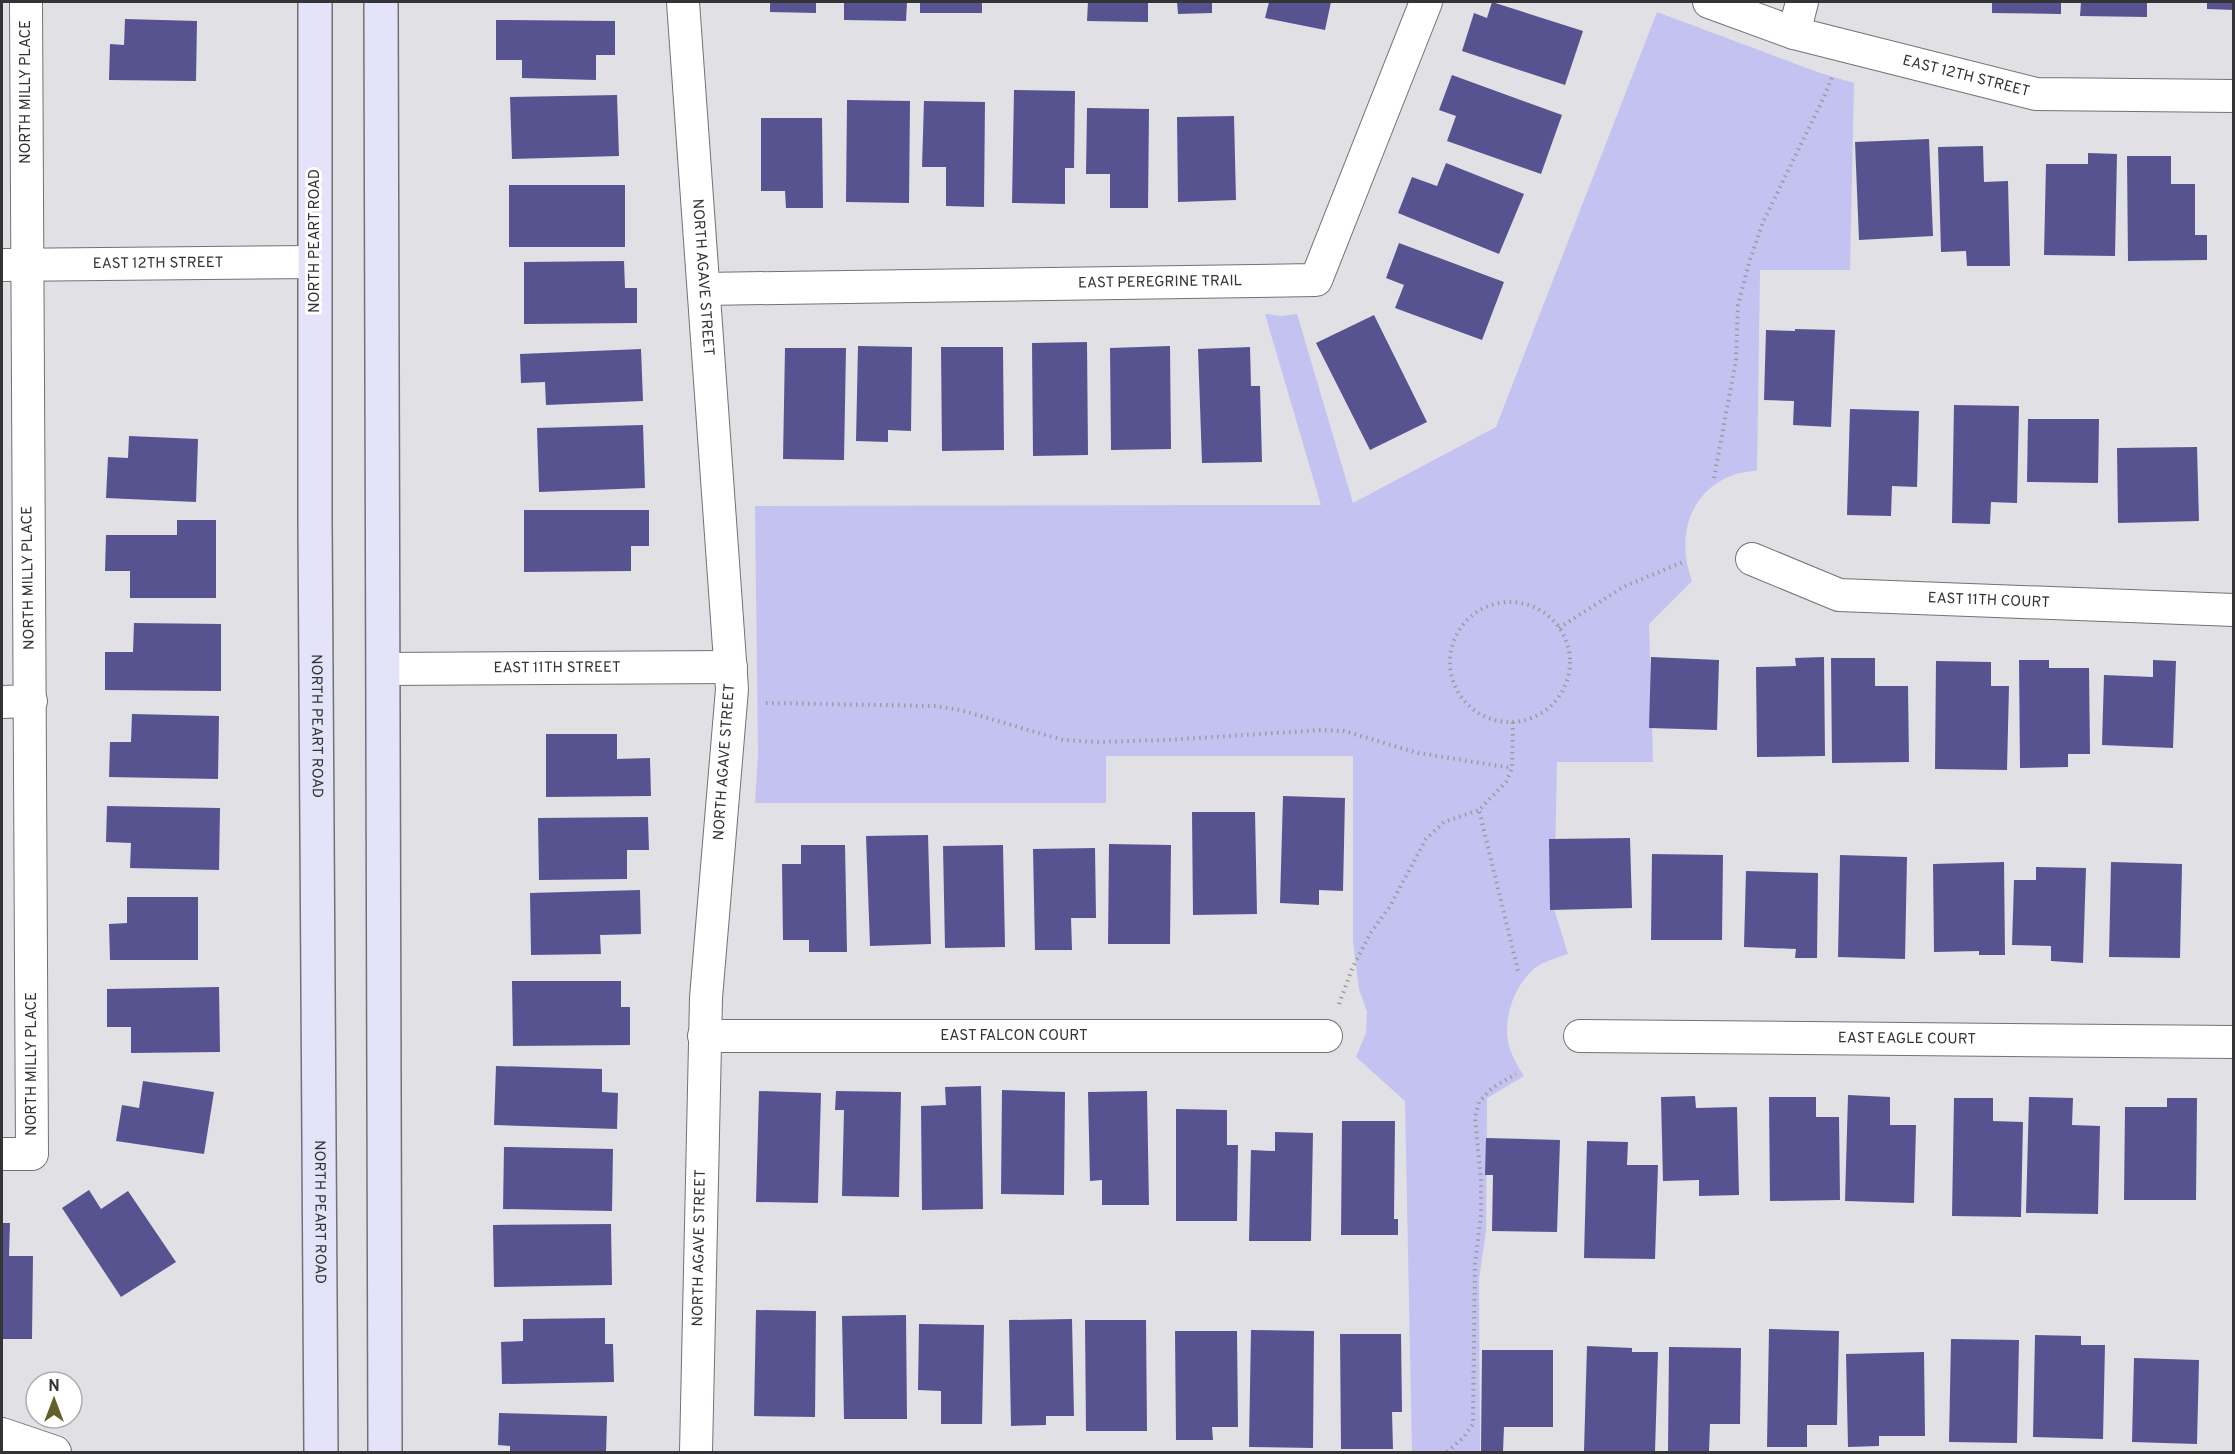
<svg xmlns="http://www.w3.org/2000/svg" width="2235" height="1454" viewBox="0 0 2235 1454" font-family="Overpass,sans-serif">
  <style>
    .green { fill: #c3c2f0 }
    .building { fill: #575391 }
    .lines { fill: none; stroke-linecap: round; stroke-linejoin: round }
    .street-casing { stroke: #727276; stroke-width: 34 }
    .secondary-casing { stroke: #727276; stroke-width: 36 }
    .path { stroke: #9c9c9f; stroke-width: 4; stroke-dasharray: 1.5 4.5; stroke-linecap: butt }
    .street { stroke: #fff; stroke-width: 32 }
    .secondary { stroke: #e4e3fa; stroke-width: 33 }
    .labels { text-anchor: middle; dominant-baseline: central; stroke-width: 6; stroke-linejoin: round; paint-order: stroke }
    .street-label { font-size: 15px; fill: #343436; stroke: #fff }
  </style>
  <rect width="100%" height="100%" fill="#e0e0e5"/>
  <path class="green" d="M 1657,12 L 1820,73 L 1854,83 L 1850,270 L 1760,270 L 1757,470 C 1749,472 1740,472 1733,475 C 1688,491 1676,540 1692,581 L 1649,624 L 1653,762 L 1557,762 L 1554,909 L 1568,954 C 1559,957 1549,960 1541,964 C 1517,978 1503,1015 1508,1042 C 1511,1055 1517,1065 1524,1076 L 1487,1098 L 1486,1231 L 1479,1279 L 1480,1452 L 1412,1452 L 1405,1101 L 1356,1057 L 1366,1033 L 1367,1012 L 1359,989 L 1353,940 L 1353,756 L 1106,756 L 1106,803 L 755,803 L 758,754 L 755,506 L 1321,505 L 1265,314 L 1282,316 L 1297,314 L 1353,503 L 1496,427 Z"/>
  <g class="building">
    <polygon points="770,2 816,2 816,13 770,12"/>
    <polygon points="844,2 907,2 906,21 844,20"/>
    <rect x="920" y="2" width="62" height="11"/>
    <polygon points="1088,2 1148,2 1148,22 1087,21"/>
    <polygon points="1177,2 1212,2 1212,13 1178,14"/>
    <polygon points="1269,2 1331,2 1325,30 1265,18"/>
    <polygon points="1492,2 1583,31 1565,85 1462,51 1474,13 1487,18"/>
    <polygon points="1992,2 2061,2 2061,14 1992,13"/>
    <polygon points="2081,2 2147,2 2147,17 2080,16"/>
    <polygon points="2207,2 2234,2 2234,10 2207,9"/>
    <polygon points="125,19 197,21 196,81 109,80 110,44 124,45"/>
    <polygon points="496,20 615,21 615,55 596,55 596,80 522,78 522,60 496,60"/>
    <polygon points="1452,75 1562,115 1541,174 1447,141 1456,116 1439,110"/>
    <polygon points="1014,90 1075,91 1074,168 1065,168 1065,204 1012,203"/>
    <polygon points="617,95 619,156 512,159 510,97"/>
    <polygon points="847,100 910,101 909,203 846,202"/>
    <polygon points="924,101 985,102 984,207 946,206 946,167 922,167"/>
    <polygon points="1087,108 1149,109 1148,208 1110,208 1110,174 1086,174"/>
    <polygon points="1234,116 1236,200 1178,202 1177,117"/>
    <polygon points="761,118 822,118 823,208 786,208 785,191 761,191"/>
    <polygon points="1929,139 1933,236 1859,240 1855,142"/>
    <polygon points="1983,146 1984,182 2008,181 2010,266 1967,266 1966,251 1941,252 1938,147"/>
    <polygon points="2088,153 2117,154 2115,256 2044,255 2046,164 2088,164"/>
    <polygon points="2127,156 2171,156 2171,184 2195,184 2195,235 2207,235 2207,260 2128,261"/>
    <polygon points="1446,163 1524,194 1499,254 1398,213 1412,177 1437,186"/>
    <rect x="509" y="185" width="116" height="62"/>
    <polygon points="1399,243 1504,282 1482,340 1395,308 1404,285 1386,278"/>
    <polygon points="624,261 625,288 637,288 637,323 524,324 524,262"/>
    <polygon points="1374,315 1427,422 1370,450 1316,343"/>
    <polygon points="1795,329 1835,330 1831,427 1793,425 1794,401 1764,400 1766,330 1795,331"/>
    <polygon points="1087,342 1088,455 1033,456 1032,343"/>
    <polygon points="858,346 912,347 911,431 888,430 888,442 856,441"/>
    <polygon points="1170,346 1171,449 1111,450 1110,348"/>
    <polygon points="941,347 1003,347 1004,450 942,451"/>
    <polygon points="1250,347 1251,386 1260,386 1262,462 1202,463 1198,349"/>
    <polygon points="785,348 846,348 844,460 783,459"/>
    <polygon points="641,349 643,401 546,405 545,382 521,383 520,354"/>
    <polygon points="1954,405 2019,406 2017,503 1991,502 1990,524 1952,523"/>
    <polygon points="1850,409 1919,411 1917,487 1892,486 1891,516 1847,515"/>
    <polygon points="2028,419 2099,419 2098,483 2027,482"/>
    <polygon points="643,425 645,488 539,492 537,428"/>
    <polygon points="129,436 198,439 196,502 106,498 108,457 128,458"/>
    <polygon points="2197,447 2199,521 2118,523 2117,448"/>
    <polygon points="524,510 649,510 649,546 631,546 631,571 524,572"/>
    <polygon points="177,520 216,520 216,598 130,598 130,571 105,571 106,535 177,535"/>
    <polygon points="134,623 221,624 221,691 105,690 105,652 133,652"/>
    <polygon points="1651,657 1719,660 1717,730 1649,728"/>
    <polygon points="1824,657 1825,756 1757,757 1756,667 1796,666 1795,658"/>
    <polygon points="1831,658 1875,658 1875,686 1908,686 1909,762 1832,763"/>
    <polygon points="2019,660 2049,660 2049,668 2089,668 2090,754 2068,754 2068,767 2020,768"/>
    <polygon points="2153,660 2176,661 2173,748 2102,745 2104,675 2153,677"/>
    <polygon points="1936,661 1991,662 1991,686 2009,686 2007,770 1935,769"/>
    <polygon points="132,714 219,716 218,779 109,777 110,742 131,742"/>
    <polygon points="546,734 617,734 617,759 650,758 651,796 546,797"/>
    <polygon points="1283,796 1345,798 1343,891 1319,890 1319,905 1280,903"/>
    <polygon points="107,806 220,808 219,870 130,868 131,843 106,842"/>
    <polygon points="1192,812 1255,812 1257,914 1193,915"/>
    <polygon points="648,817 649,850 627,850 627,879 539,880 538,818"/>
    <polygon points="928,835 931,944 870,946 866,836"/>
    <polygon points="1630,838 1632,908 1550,910 1549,839"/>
    <polygon points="1109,844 1171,845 1170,944 1108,944"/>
    <polygon points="801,845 845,845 847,952 809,952 809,940 783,940 782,864 801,864"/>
    <polygon points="1003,845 1005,947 945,948 943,846"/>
    <polygon points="1095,848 1096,918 1071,918 1072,950 1035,950 1033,849"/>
    <polygon points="1652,854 1723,855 1722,940 1651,940"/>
    <polygon points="1840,855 1907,857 1905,959 1838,957"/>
    <polygon points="2004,862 2005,955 1979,955 1979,951 1934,952 1933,864"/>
    <polygon points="2111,862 2182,864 2180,958 2109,957"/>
    <polygon points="2036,867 2086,868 2083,963 2051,961 2051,946 2012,945 2014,880 2036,880"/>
    <polygon points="1746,871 1818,873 1817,958 1795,958 1796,949 1744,947"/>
    <polygon points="640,890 641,934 600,935 601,954 531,955 530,893"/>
    <polygon points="127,897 198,897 198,960 110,960 109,924 127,923"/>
    <polygon points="512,981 621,981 621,1007 630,1007 630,1045 513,1046"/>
    <polygon points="219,987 220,1052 131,1053 131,1027 107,1027 107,989"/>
    <polygon points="496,1066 602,1069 602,1092 618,1093 617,1129 494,1125"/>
    <polygon points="143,1081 214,1092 204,1154 116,1141 122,1105 139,1108"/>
    <polygon points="981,1086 983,1209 922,1210 921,1106 946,1105 945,1087"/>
    <polygon points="1002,1090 1065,1092 1064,1195 1001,1194"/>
    <polygon points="759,1091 821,1093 818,1203 756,1202"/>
    <polygon points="836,1091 901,1092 899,1197 842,1196 844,1110 835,1110"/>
    <polygon points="1147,1091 1149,1205 1102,1205 1102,1180 1090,1181 1088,1092"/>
    <polygon points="1848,1095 1890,1097 1890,1125 1916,1125 1914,1203 1845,1201"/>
    <polygon points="1695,1096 1696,1108 1737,1107 1739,1195 1699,1196 1699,1180 1663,1181 1661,1097"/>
    <polygon points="1769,1097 1816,1097 1816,1117 1839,1117 1840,1200 1770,1201"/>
    <polygon points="2029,1097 2073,1098 2072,1125 2100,1126 2098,1214 2026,1213"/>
    <polygon points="1954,1098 1993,1098 1993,1121 2023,1122 2021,1217 1952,1216"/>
    <polygon points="2167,1098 2197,1098 2196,1200 2124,1200 2125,1107 2167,1107"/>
    <polygon points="1176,1109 1227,1110 1227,1145 1238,1145 1237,1221 1176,1221"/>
    <polygon points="1342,1121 1395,1121 1394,1219 1398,1219 1398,1235 1341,1235"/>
    <polygon points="1275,1132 1313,1133 1311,1241 1249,1241 1251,1150 1275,1151"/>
    <polygon points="1486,1138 1560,1140 1557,1232 1492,1231 1493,1175 1485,1175"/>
    <polygon points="1587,1141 1628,1142 1627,1165 1658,1165 1655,1259 1584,1258"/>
    <polygon points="504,1147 613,1149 612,1211 503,1209"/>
    <polygon points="89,1190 101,1209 128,1191 176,1262 121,1297 62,1208"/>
    <polygon points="2,1223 10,1223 9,1256 33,1256 32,1339 2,1339"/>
    <polygon points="611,1224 612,1285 494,1287 493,1225"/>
    <polygon points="756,1310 816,1311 815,1417 754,1416"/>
    <polygon points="906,1315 907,1419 844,1419 842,1316"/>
    <polygon points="605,1318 605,1344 613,1344 614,1382 502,1384 501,1342 523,1341 523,1319"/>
    <polygon points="1072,1319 1074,1416 1046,1416 1046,1425 1011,1426 1009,1320"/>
    <polygon points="1085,1320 1146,1320 1147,1431 1086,1431"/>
    <polygon points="919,1324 984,1325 982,1424 941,1424 941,1391 918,1390"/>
    <polygon points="1769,1329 1839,1331 1837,1425 1807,1425 1807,1447 1767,1447"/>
    <polygon points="1251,1330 1314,1331 1313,1448 1249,1447"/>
    <polygon points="1175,1331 1237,1331 1238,1427 1212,1427 1213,1440 1176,1440"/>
    <polygon points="1340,1334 1401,1334 1402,1412 1392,1412 1393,1449 1341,1449"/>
    <polygon points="2035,1335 2081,1336 2081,1345 2105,1345 2103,1439 2033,1437"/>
    <polygon points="1951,1339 2019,1340 2017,1443 1949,1442"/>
    <polygon points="1587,1346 1632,1348 1632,1352 1658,1352 1655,1452 1584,1451"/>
    <polygon points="1669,1347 1741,1348 1740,1424 1710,1424 1709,1451 1668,1451"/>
    <polygon points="1482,1350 1553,1350 1553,1427 1504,1427 1503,1451 1481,1451"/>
    <polygon points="1924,1352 1925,1436 1879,1436 1879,1446 1848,1447 1846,1354"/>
    <polygon points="2134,1358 2199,1360 2197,1444 2132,1442"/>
    <polygon points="499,1413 607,1416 606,1452 510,1452 510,1446 498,1445"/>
  </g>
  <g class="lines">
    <defs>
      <g id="street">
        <path id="s1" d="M 683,2 L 732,689 L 706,998 L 696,1452"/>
        <path id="s2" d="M 1709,2 L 1794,33 L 2036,94 L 2234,96"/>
        <polyline points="1794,33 1802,2"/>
        <path id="s3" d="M 2,265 L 315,262"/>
        <path id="s4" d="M 704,289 L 1316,280 L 1426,2"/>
        <path id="s5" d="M 1752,559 L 1839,595 L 2234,610"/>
        <path id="s6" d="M 383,669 L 731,667"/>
        <polyline points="2,702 31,701"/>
        <path id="s7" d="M 704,1036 L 1326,1036"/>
        <path id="s8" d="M 1580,1036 L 2234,1042"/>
        <polyline points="2,1154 32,1154 26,2"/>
        <polyline points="2,1434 55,1452"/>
      </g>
      <g id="secondary">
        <path id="s9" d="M 315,2 L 315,521 L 321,1452"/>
        <polyline points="381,2 385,1452"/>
      </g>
    </defs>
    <use href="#street" class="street-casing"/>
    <use href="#secondary" class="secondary-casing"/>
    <g class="path">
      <polyline points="1714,478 1736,360 1738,305 1749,263 1763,222 1824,97 1832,77"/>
      <circle cx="1510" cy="662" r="60"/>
      <polyline points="1559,628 1623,587 1683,562"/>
      <polyline points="766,703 936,706 960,710 1063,740 1096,742 1167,740 1322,730 1344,731 1418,753 1512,768"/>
      <polyline points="1513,722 1512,768 1506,782 1479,810 1519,975"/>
      <polyline points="1339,1004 1352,969 1370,934 1390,906 1426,839 1444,822 1479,810"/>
      <polyline points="1447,1452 1464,1437 1473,1424 1475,1264 1481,1215 1481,1180 1475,1117 1479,1102 1492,1088 1516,1074"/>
    </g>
    <use href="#street" class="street"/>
    <use href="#secondary" class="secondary"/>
  </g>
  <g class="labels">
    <g class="street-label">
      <text stroke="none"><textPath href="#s2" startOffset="268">EAST 12TH STREET</textPath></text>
      <text transform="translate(26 92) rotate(-90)">NORTH MILLY PLACE</text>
      <text transform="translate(315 241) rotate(-90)">NORTH PEART ROAD</text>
      <text stroke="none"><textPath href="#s3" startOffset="156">EAST 12TH STREET</textPath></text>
      <text stroke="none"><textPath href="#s1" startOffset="276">NORTH AGAVE STREET</textPath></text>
      <text stroke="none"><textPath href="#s4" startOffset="456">EAST PEREGRINE TRAIL</textPath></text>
      <text transform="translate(29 578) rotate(-91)">NORTH MILLY PLACE</text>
      <text stroke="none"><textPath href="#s5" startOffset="244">EAST 11TH COURT</textPath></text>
      <text stroke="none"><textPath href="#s6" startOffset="174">EAST 11TH STREET</textPath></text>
      <text stroke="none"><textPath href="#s9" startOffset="724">NORTH PEART ROAD</textPath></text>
      <text transform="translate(725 762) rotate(-86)">NORTH AGAVE STREET</text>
      <text stroke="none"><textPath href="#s7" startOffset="310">EAST FALCON COURT</textPath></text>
      <text stroke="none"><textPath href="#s8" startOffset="327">EAST EAGLE COURT</textPath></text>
      <text transform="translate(32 1064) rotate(-90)">NORTH MILLY PLACE</text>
      <text stroke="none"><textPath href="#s9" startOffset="1210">NORTH PEART ROAD</textPath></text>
      <text transform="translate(700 1248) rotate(-89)">NORTH AGAVE STREET</text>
    </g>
  </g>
  <rect width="2235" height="1454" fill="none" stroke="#343436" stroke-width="6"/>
  <g transform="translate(54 1400)"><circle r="28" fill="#ffffff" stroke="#aeaeaf" stroke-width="1.5"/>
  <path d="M0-4.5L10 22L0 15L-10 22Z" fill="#63602c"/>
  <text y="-9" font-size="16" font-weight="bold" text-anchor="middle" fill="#343436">N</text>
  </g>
</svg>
